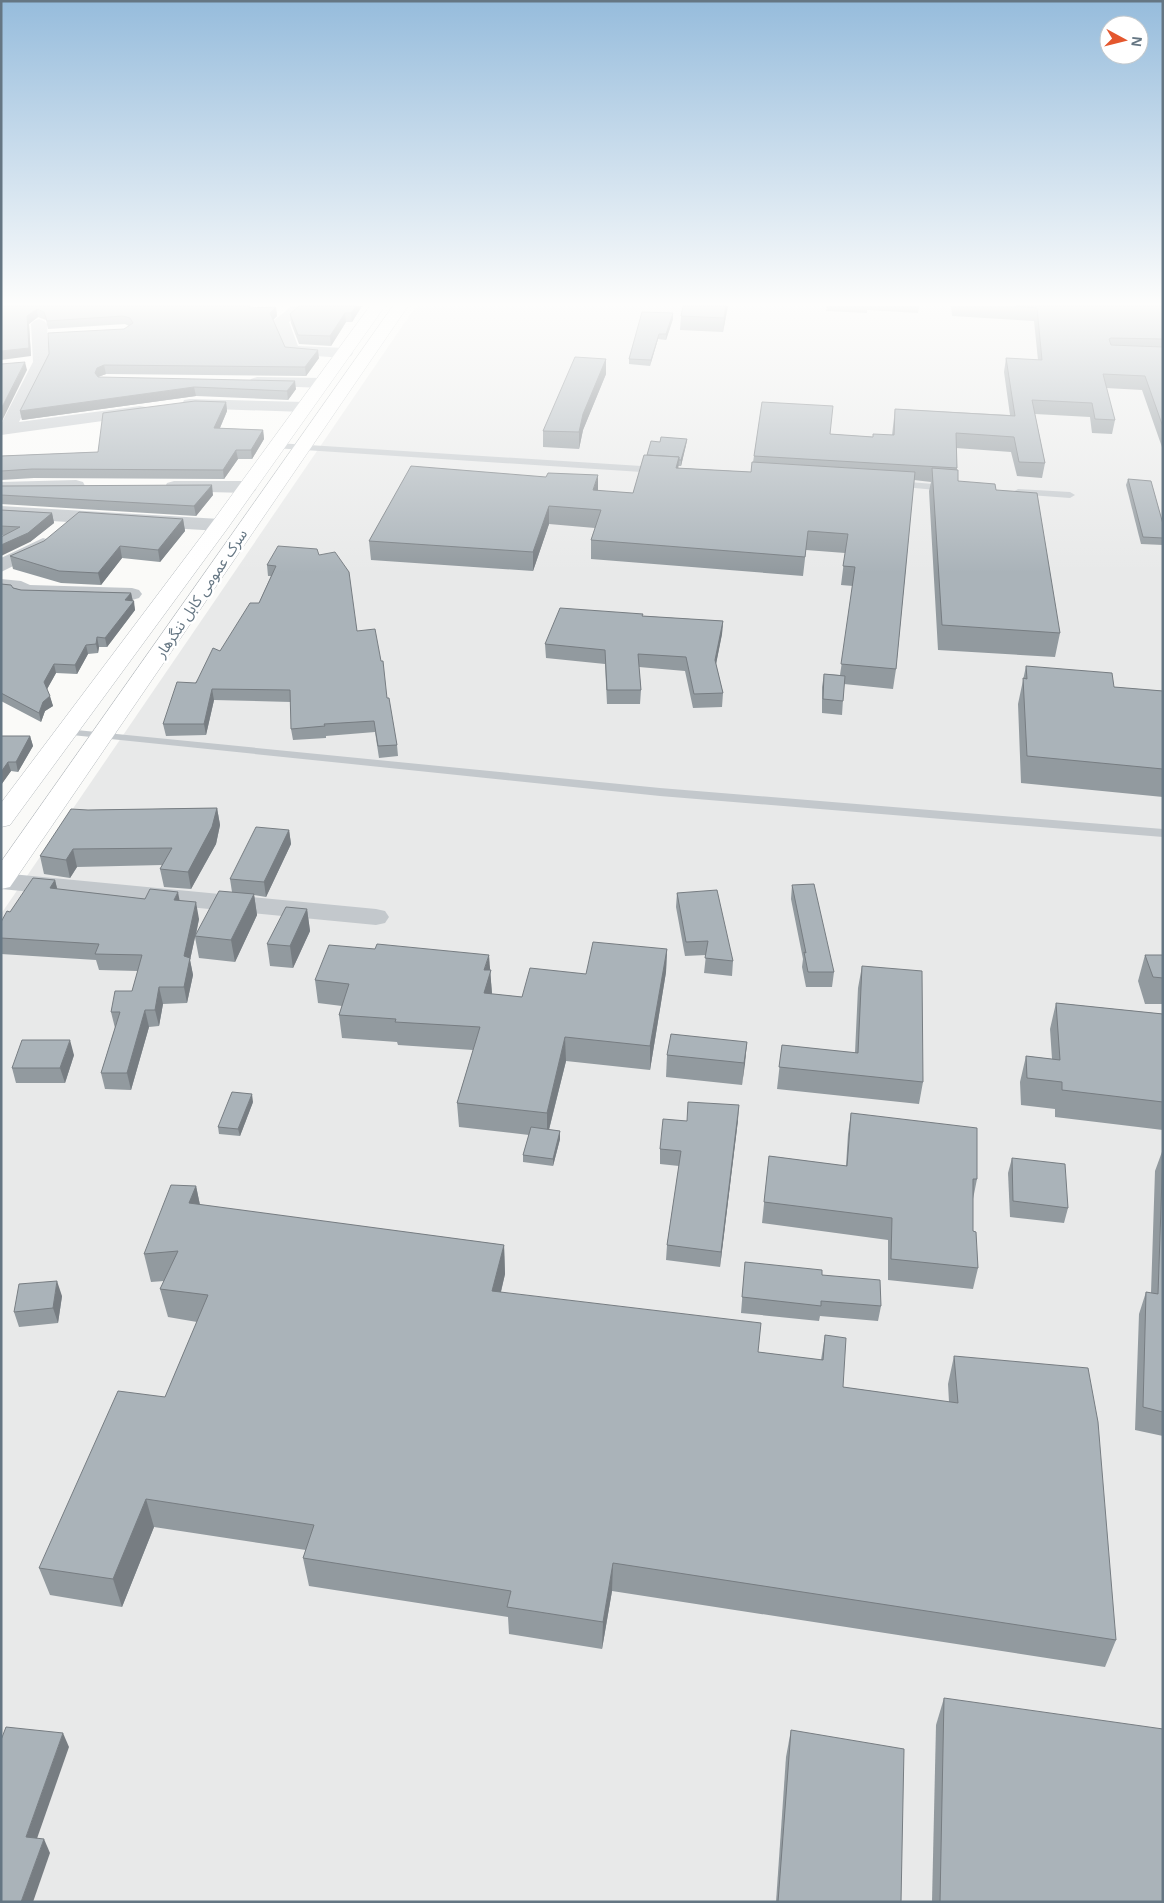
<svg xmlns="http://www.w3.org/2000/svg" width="1164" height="1903" viewBox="0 0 1164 1903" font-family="Arial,'Noto Sans Arabic',sans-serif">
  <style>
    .built { fill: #e8e9e9 }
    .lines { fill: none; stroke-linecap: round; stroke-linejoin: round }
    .highway-casing { stroke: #b4b9bd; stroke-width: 1 }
    .lane { fill: #c3c8cc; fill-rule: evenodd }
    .street { fill: #c3c8cc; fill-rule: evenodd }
    .highway { fill: #fff; fill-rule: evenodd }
    .wall { fill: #929a9f }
    .shaded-wall { fill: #777d82 }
    .building { fill: #aab3b9; stroke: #777d82 }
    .labels { text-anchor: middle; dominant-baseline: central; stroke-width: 5; stroke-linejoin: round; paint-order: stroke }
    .far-street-label { font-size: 15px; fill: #657683; stroke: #fff }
  </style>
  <rect width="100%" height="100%" fill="#fafaf8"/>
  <polygon class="built" points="416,306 1163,306 1163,1902 1,1902 1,914"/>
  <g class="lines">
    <defs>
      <g id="highway">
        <polygon points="370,306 385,306 227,529 10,825 1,827 1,803 213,521"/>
        <polygon points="393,306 408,306 10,887 1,889 1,862"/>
      </g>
    </defs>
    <use href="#highway" class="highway-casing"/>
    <g class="lane">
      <polygon points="277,443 657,467 662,470 657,473 274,448 274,444"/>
      <polygon points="896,481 947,485 952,488 947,491 893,486 891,484"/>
      <polygon points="1018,489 1070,492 1075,495 1070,498 1015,494 1013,492"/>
      <polygon points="66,729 660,788 1163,829 1163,837 660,796 62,734 60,732 62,730"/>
    </g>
    <g class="street">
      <polygon points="292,306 309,306 289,322 298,346 345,348 351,350 353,353 351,356 345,358 286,354 273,321"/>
      <polygon points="39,319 44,321 47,324 49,362 19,422 140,406 146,407 148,411 146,415 1,435 1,424 33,362 31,324 34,321"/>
      <polygon points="257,377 323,378 329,380 331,383 329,386 323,388 251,385 249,382 251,379"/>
      <polygon points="190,399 305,402 311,403 313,407 311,411 305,412 184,408 182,404 184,400"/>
      <polygon points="76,480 83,482 85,486 83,490 1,494 1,482"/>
      <polygon points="174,481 248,481 255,483 257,487 255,491 248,493 167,491 165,487 167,483"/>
      <polygon points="1,506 220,519 227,521 230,525 227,529 220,531 1,518"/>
      <polygon points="43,538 50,540 53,544 50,548 1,572 1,558"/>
      <polygon points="1,579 21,581 30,585 132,588 139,590 142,594 139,598 132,600 23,597 16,595 14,592 1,591"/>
      <polygon points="1,873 376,909 385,911 389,917 385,923 376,925 1,889"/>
    </g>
    <use href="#highway" class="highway"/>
  </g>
  <g class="wall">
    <polygon points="1,306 253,308 276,307 277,316 273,320 285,347 319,358 306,376 106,374 98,377 296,389 288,400 196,396 22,420 20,411 129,326 125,324 48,329 46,320 38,317 29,324 31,356"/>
    <polygon points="299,306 362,306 352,322 346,322 331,346 299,344 291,323 290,314"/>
    <polygon points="683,306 728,306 723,332 680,330 681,316"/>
    <polygon points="827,306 919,306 918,313 867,310 867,313 826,311"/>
    <polygon points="951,306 1163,306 1163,450 1142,390 1106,388 1115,420 1112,434 1092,433 1090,417 1035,414 1045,463 1042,478 1017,476 1011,452 956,448 957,470 958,481 996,490 1060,633 1055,657 938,650 929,491 931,482 914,480 896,669 893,689 844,684 842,715 822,713 822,687 824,674 840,675 853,586 841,585 845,553 806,550 803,576 591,559 591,540 595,528 549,524 533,571 371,560 369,541 598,491 633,493 647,455 660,442 687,439 686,445 681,466 678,466 678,468 751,472 753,462 754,456 830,434 873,437 892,435 895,409 1010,415 1004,372 1006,358 1038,360 1034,321 952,316"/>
    <polygon points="673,319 666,340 658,339 650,366 629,364 629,359"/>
    <polygon points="606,359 606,374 583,430 579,449 543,447 543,431"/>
    <polygon points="226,402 227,411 220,428 263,430 264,439 252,459 238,459 224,479 34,478 1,480 1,456 98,452"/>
    <polygon points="1128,479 1163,524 1163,545 1141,544 1126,485"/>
    <polygon points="1,486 213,495 196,516 1,504"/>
    <polygon points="1,510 52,513 54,523 30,542 1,535"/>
    <polygon points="183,519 185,531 160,562 122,558 101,585 61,583 13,569 10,556"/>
    <polygon points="319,555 357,631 387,698 397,745 398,756 379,758 375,732 326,736 326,738 293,740 291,729 291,702 214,700 206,735 166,736 163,724 220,651 259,603 271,576 268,576 267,565"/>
    <polygon points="1,584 21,590 131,593 135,610 107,647 99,647 98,653 88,654 77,674 56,673 47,689 53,706 45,711 41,722 1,701"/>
    <polygon points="643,616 723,621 722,634 716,664 723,693 722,707 693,708 685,671 639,667 641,690 640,704 607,704 605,664 546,658 545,644"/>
    <polygon points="1026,666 1114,687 1163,691 1163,797 1021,783 1018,704"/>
    <polygon points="1,736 30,736 33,746 18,772 11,771 1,785"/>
    <polygon points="217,808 220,825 216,844 191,889 164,887 160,869 162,865 77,867 70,878 44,874 40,856 88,810"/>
    <polygon points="289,830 291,844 266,897 254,895 257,915 235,962 199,958 195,937 190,960 193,975 187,1003 163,1004 159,1026 149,1027 131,1090 105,1089 101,1073 115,1028 111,1012 132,991 138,971 99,970 96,960 1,954 1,922 10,912 55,880 57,889 145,899 180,901 199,919 196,935 232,892 230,879"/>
    <polygon points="792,885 834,972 832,987 806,987 802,967 803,959 791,899"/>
    <polygon points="677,893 733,961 732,976 704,973 706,955 685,956 676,907"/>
    <polygon points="307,909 310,931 293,968 270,966 267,944"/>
    <polygon points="375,949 490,970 492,994 522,997 586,974 667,949 666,972 650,1070 566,1061 549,1130 560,1131 560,1139 553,1166 523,1162 523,1155 529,1135 459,1127 457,1103 473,1050 398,1045 397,1042 342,1038 339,1015 342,1006 318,1003 315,980"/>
    <polygon points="1145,955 1163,955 1163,1004 1145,1004 1138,981"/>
    <polygon points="862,966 923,1082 919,1104 777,1089 782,1045 855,1053 858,988"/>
    <polygon points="1056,1003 1163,1014 1163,1130 1055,1117 1055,1109 1021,1105 1020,1082 1026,1056 1052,1059 1050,1029"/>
    <polygon points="747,1042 742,1085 666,1077 667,1055"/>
    <polygon points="74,1055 65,1083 16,1083 12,1068"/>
    <polygon points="253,1102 240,1136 219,1134 218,1127"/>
    <polygon points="851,1113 977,1179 973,1199 973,1231 978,1268 973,1289 888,1280 888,1240 762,1223 769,1156 846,1166 848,1134"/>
    <polygon points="738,1120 720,1267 666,1260 667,1245 679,1166 660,1164 660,1149 687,1121"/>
    <polygon points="1163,1149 1163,1436 1135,1430 1139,1314 1146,1292 1151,1293 1155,1171"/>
    <polygon points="1012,1158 1068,1208 1064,1223 1010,1217 1008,1173"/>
    <polygon points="196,1186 200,1205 504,1245 505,1274 501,1292 758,1352 821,1360 825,1335 843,1387 949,1402 948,1384 954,1356 1116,1640 1105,1667 612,1591 602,1649 509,1634 508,1617 309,1586 303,1558 306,1550 154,1527 122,1607 50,1595 39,1568 165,1397 197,1322 168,1317 160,1289 164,1281 151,1282 144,1254"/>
    <polygon points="745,1262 822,1275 881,1306 878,1321 820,1316 819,1321 741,1313"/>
    <polygon points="62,1296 58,1323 19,1327 14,1312"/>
    <polygon points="944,1698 1163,1902 932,1902 936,1725"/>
    <polygon points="791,1730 901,1902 776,1902 786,1757"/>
  </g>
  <g class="shaded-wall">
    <polygon points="356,306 362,306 352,322 351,313"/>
    <polygon points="726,306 728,306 723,332 724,318"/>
    <polygon points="276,307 277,316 271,322 270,313"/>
    <polygon points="37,309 38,317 29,324 31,356 1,360 1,351 27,316"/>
    <polygon points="345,313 346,322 331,346 330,336"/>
    <polygon points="673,313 673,319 666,340 666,334"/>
    <polygon points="659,334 658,339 650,366 651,360"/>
    <polygon points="318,350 319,358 306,376 305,367"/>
    <polygon points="606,359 606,374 583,430 579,449 579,432 583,414"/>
    <polygon points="25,362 27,370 1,423 1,409"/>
    <polygon points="104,365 106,374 98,377 95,373 97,368"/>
    <polygon points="295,381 296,389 288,400 287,391"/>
    <polygon points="194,387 196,396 22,420 20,411"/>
    <polygon points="226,402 227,411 216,437 214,428"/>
    <polygon points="263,430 264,439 252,459 251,450"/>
    <polygon points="687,439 686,445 681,466 681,460"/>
    <polygon points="236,450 238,459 224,479 223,470"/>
    <polygon points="679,457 678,475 676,468"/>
    <polygon points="598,475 598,493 593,490"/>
    <polygon points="212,485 213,495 196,516 194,506"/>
    <polygon points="549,506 549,524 533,571 533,552"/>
    <polygon points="52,513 54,523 30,542 1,556 1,545"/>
    <polygon points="183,519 185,531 160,562 158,550"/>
    <polygon points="120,546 122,558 101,585 98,573"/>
    <polygon points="131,593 133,602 125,600"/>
    <polygon points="134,601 135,610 107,647 105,638"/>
    <polygon points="723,621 722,634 714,674 715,660"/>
    <polygon points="97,637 99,647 98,653 96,644"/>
    <polygon points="86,645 88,654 77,674 75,665"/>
    <polygon points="54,664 56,673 46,691 44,682"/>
    <polygon points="212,689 214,700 206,735 204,724"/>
    <polygon points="50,696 53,706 45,711 41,722 39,713 43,702"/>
    <polygon points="30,736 33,746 18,772 16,762"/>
    <polygon points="8,762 11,771 1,785 1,772"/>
    <polygon points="217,808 220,825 216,844 191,889 188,872"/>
    <polygon points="289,830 291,844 266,897 264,882"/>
    <polygon points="73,849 77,867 70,878 66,860"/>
    <polygon points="55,880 59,896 50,888"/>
    <polygon points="178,892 181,908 174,900"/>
    <polygon points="254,894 257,915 235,962 231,940"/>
    <polygon points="196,902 199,919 190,960 193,975 187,1003 184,987 184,956"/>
    <polygon points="307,909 310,931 293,968 290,946"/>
    <polygon points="667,949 666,972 650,1070 650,1046"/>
    <polygon points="489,955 492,994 485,1016 484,993 484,970"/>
    <polygon points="159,987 163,1004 159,1026 155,1010"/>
    <polygon points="145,1010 149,1027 131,1090 127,1073"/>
    <polygon points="565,1037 566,1061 547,1137 547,1113"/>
    <polygon points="70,1040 74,1055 65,1083 60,1068"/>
    <polygon points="747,1042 745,1064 742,1085 744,1063"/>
    <polygon points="252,1094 253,1102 240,1136 238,1129"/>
    <polygon points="739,1105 738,1120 720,1267 721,1252"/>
    <polygon points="560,1131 560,1139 553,1166 553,1159"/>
    <polygon points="196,1186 202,1215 189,1203"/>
    <polygon points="504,1245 505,1274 494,1320 492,1291"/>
    <polygon points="57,1281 62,1296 58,1323 53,1308"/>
    <polygon points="146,1499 154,1527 122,1607 113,1579"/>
    <polygon points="613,1563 612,1591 602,1649 603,1622"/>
    <polygon points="63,1733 69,1747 33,1850 26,1837"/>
    <polygon points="44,1839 50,1853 33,1902 21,1902"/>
  </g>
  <g class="building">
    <polygon points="1,306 250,306 249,308 276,307 270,313 285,347 318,350 305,367 104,365 97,368 95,373 98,377 295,381 287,391 194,387 20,411 49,354 48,333 124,329 133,323 130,318 123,316 47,321 44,312 37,309 27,316 29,348 1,351"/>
    <polygon points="299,306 356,306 351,313 345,313 330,336 298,335 290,314"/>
    <polygon points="683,306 726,306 724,318 681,316"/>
    <polygon points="1016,306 1163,306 1163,339 1111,338 1109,339 1111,345 1163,347 1163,427 1145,376 1103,374 1115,420 1095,419 1092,403 1032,400 1045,463 1019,462 1014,437 956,433 957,468 754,456 762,402 833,406 830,434 873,437 873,434 894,435 895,409 1015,416 1006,358 1042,360 1037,308"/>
    <polygon points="642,312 673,313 666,334 659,334 651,360 629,359"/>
    <polygon points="575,357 606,359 583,414 579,432 543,431"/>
    <polygon points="25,362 1,409 1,364"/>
    <polygon points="195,401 226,402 214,428 263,430 251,450 236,450 223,470 32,469 1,471 1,456 98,452 103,413"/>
    <polygon points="661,437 687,439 681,460 679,460 679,457 647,455 651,441 660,442"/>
    <polygon points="644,455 679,457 676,468 751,472 752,462 915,472 896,669 841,664 855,567 843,566 848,534 808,531 805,557 591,540 601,510 549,506 533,552 369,541 411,466 546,477 548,473 598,475 593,490 633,493"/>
    <polygon points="932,468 958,470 958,481 995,484 996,490 1037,493 1060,633 942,625"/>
    <polygon points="1128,479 1151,481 1163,524 1163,538 1143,537"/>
    <polygon points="212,485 194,506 1,495 1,486"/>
    <polygon points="1,510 52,513 28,533 1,545 1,537 20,527 1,526"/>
    <polygon points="79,512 183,519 158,550 120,546 98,573 59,571 10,556 44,541"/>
    <polygon points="278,546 317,549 319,555 335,552 349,572 357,631 375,629 381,661 383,661 387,698 389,698 397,745 378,746 374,721 324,724 325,726 291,729 290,690 212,689 204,724 163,724 177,682 196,683 213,648 220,651 250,603 259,603 276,566 267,565"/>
    <polygon points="1,584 11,585 13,588 21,590 131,593 125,600 134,601 105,638 97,637 96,644 86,645 75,665 54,664 44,682 50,696 43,702 39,713 1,693"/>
    <polygon points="560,608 643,614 642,616 723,621 715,660 723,693 694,694 686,657 638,654 641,690 607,690 605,650 545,644"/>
    <polygon points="1026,666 1112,673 1114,687 1163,691 1163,769 1027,756 1023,678 1027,679"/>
    <polygon points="824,674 845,676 843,701 823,699"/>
    <polygon points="1,736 30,736 16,762 8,762 1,772"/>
    <polygon points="217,808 212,827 188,872 160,869 172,848 73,849 66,860 40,856 71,809 88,810"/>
    <polygon points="256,827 289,830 264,882 230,879"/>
    <polygon points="33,878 55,880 50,888 145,899 150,889 178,892 174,900 196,902 184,956 190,958 184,987 159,987 155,1010 145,1010 127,1073 101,1073 120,1012 111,1012 115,991 132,991 142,955 95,954 99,944 1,938 1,922 7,911 10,912"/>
    <polygon points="814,884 834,972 808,972 804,952 806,953 792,885"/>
    <polygon points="717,890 733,961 705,958 708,941 686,942 677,893"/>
    <polygon points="219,891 254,894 231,940 195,936"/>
    <polygon points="286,907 307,909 290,946 267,944"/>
    <polygon points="593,942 667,949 650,1046 565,1037 547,1113 457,1103 480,1027 395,1022 396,1019 339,1015 349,984 315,980 329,945 375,949 377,944 489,955 484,970 491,970 484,993 522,997 530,968 586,974"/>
    <polygon points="1145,955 1163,955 1163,978 1153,977"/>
    <polygon points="862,966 922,971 923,1082 779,1067 782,1045 858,1053"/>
    <polygon points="1056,1003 1163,1014 1163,1102 1062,1090 1062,1082 1027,1078 1026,1056 1060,1060"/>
    <polygon points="671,1034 747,1042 744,1063 667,1055"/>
    <polygon points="22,1040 70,1040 60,1068 12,1068"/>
    <polygon points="232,1092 252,1094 238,1129 218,1127"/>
    <polygon points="688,1102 739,1105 721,1252 667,1245 681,1151 660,1149 663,1119 687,1121"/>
    <polygon points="851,1113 977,1128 977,1179 973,1179 973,1231 976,1232 978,1268 891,1259 892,1218 764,1202 769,1156 847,1166"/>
    <polygon points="531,1127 560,1131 553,1159 523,1155"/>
    <polygon points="1163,1149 1163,1412 1143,1407 1146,1292 1158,1294"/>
    <polygon points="1012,1158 1065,1164 1068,1208 1013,1201"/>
    <polygon points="171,1185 196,1186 189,1203 504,1245 492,1291 761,1323 758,1352 823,1360 825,1335 846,1338 843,1387 958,1403 954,1356 1088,1368 1098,1422 1116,1640 613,1563 603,1622 507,1607 511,1591 303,1558 314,1525 146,1499 113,1579 39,1568 118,1391 165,1397 208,1295 160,1289 178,1251 144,1254"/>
    <polygon points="745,1262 822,1270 822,1275 880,1280 881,1306 821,1301 821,1306 742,1297"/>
    <polygon points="57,1281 53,1308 14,1312 19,1284"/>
    <polygon points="944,1698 1163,1729 1163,1902 940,1902"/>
    <polygon points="6,1727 63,1733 26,1837 44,1839 21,1902 1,1902 1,1740"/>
    <polygon points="791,1730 904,1749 901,1902 778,1902"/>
  </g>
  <linearGradient id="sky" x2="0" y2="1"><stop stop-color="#96bcdc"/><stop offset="0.53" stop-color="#fdfdfc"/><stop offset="1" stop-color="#fdfdfc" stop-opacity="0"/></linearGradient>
  <rect width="1164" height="573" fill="url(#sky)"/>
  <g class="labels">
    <g class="far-street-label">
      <text transform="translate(201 593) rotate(-56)">سرک عمومی کابل ننگرهار</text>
    </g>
  </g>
  <rect width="1164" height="1903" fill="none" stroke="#657683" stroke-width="5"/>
  <g transform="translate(1124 40) rotate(97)"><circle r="24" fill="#ffffff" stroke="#c1c8cd"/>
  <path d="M0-4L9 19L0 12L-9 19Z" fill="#e4572e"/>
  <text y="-8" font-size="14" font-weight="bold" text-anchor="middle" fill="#657683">N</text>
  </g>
</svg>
